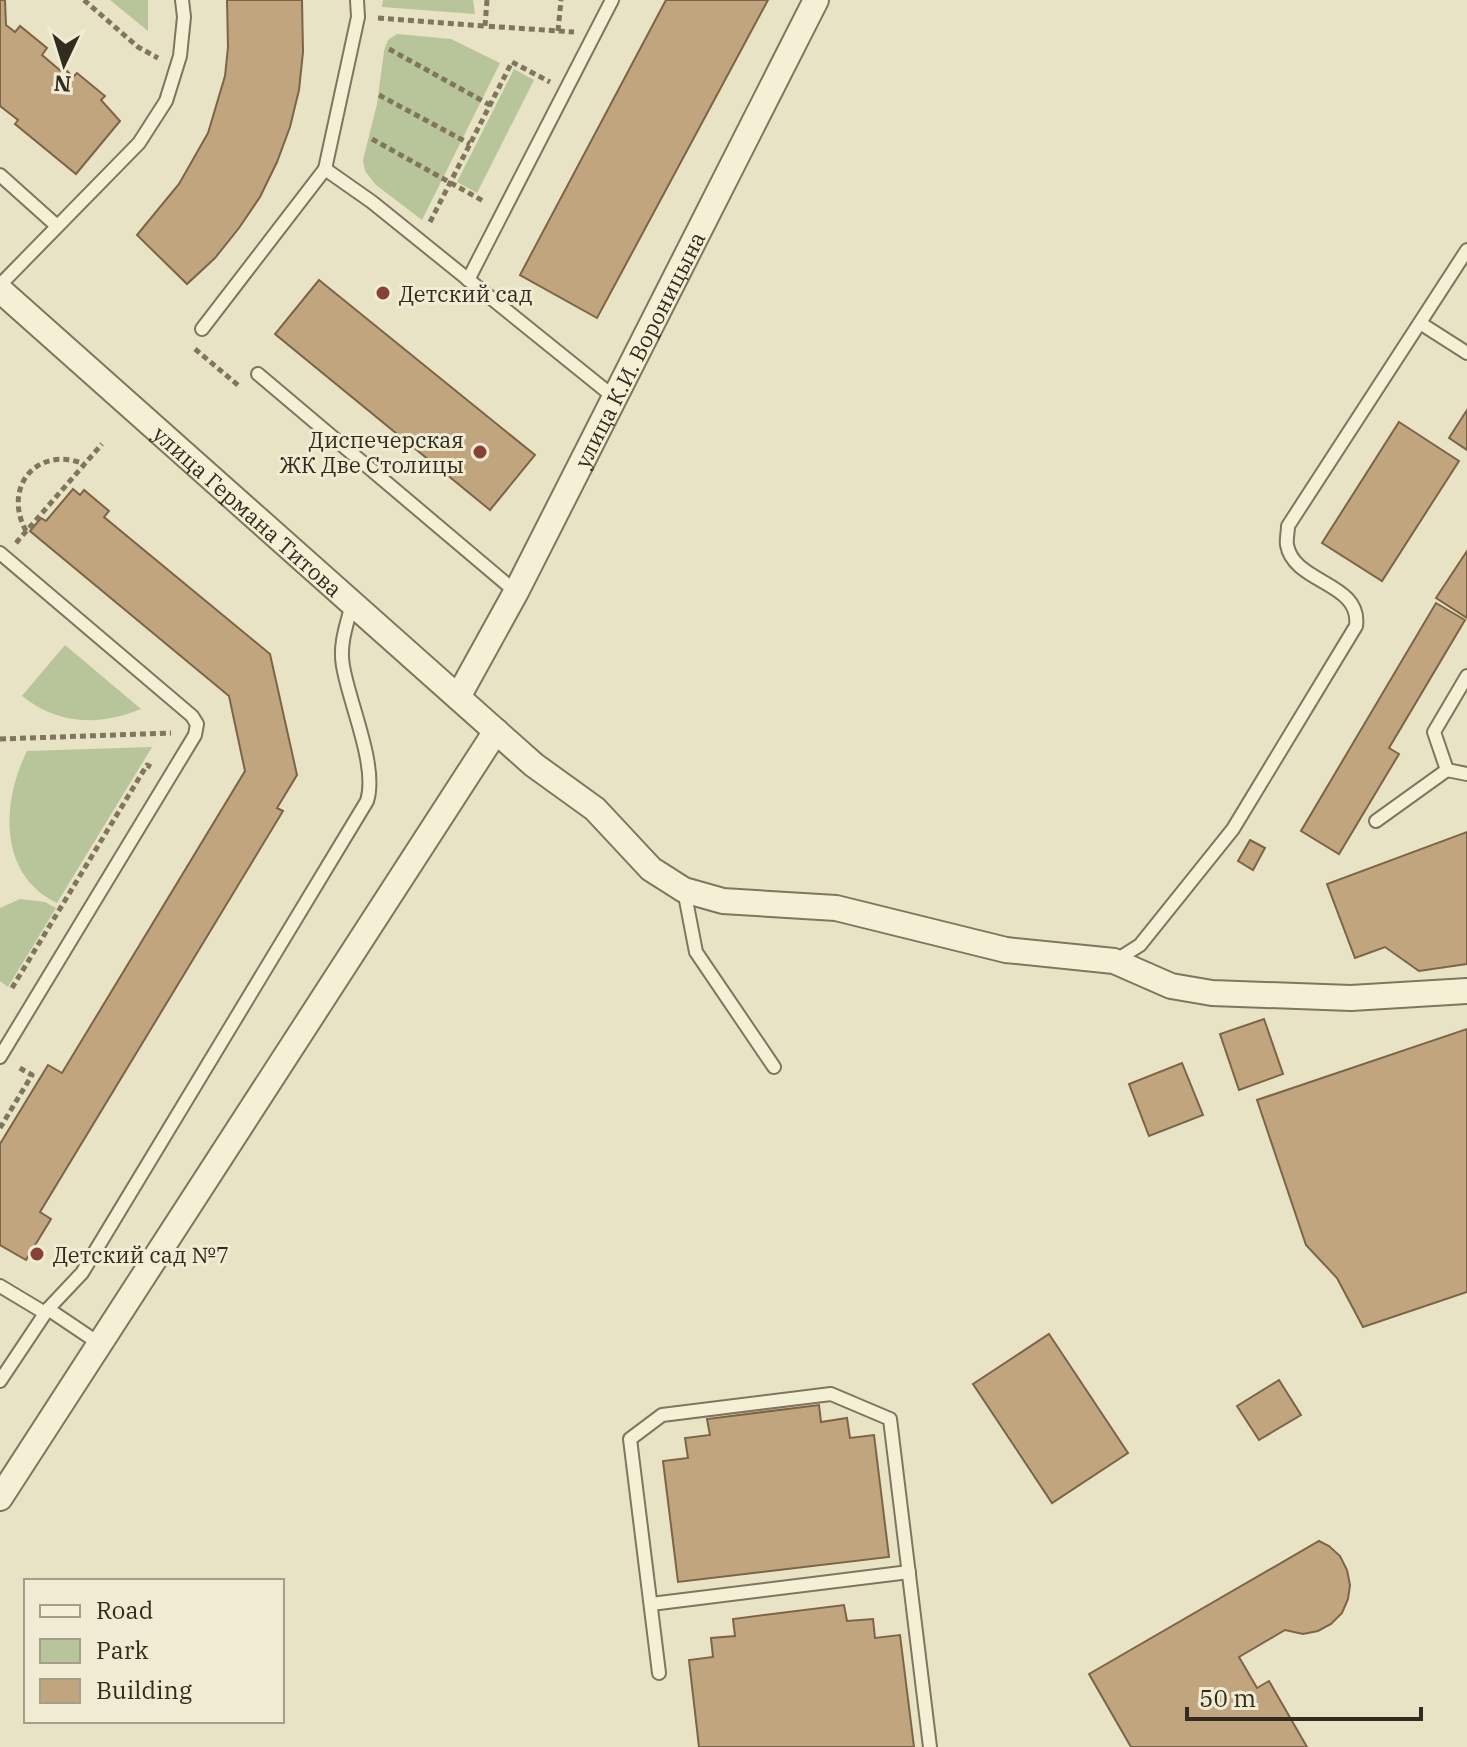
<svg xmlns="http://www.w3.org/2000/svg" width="1467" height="1747" viewBox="0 0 1467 1747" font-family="'IBM Plex Serif',serif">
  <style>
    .green { fill: #b8c49a }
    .building { fill: #c1a57f; stroke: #7c6446; stroke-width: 2 }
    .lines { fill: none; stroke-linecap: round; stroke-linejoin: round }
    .lane-casing { stroke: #80755d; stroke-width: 16 }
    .street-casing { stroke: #80755d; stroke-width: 28 }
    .path { stroke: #80755d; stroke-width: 5; stroke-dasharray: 6 4; stroke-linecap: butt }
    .lane { stroke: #f4f0d6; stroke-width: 12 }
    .street { stroke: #f4f0d6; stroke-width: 24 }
    .poi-dot { fill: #874235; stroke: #f0ecd3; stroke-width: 3 }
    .labels { text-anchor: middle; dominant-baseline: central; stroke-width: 6; stroke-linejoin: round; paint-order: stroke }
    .poi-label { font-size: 22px; fill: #322b1f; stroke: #f0ecd3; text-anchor: start }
    .street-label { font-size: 22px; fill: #322b1f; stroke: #f0ecd3 }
  </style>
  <rect width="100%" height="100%" fill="#e8e3c4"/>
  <g class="green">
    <polygon points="110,0 148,0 148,31"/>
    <polygon points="383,0 473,0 475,14 382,7"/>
    <polygon points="397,34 451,39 500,63 422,220 376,185 365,171 363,160 377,104 384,51 388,40"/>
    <polygon points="514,69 534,80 477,193 457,182"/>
    <path d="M 65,645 L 141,709 C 99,726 58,725 22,696 Z"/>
    <path d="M 152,747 L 57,903 C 0,876 0,806 27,751 Z"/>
    <polygon points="20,899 45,902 56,908 8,987 0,981 0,908"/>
  </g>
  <g class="building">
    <polygon points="0,0 5,0 6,25 15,32 20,26 47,48 42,55 62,72 65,69 73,77 77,73 105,96 101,100 120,121 76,174 15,124 18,120 0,106"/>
    <polygon points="227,0 302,0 303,52 299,90 290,127 277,162 260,197 239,228 215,258 187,284 137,235 179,184 208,133 225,76 228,47"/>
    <polygon points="666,0 768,0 597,318 520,275"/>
    <polygon points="319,280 535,455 490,510 275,334"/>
    <polygon points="1467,410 1467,450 1449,438"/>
    <polygon points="1399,422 1459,461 1382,581 1322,543"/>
    <polygon points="73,489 80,495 84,490 109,511 104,517 270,654 297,775 277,808 283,811 40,1212 51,1219 26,1260 0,1245 0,1144 48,1065 62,1073 245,771 229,696 30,531 41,518 46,521"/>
    <polygon points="1467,551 1467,618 1436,598"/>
    <polygon points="1436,603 1465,620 1389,748 1399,754 1339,854 1301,831"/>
    <polygon points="1467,832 1467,964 1419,971 1385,947 1355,958 1327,884"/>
    <polygon points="1250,840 1265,848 1253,870 1238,861"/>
    <polygon points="1264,1019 1283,1074 1239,1090 1220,1034"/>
    <polygon points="1467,1029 1467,1292 1363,1327 1337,1278 1306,1245 1257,1100"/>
    <polygon points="1182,1063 1203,1115 1149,1136 1129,1084"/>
    <polygon points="1049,1334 1128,1453 1052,1503 973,1384"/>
    <polygon points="1279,1380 1301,1415 1259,1440 1237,1406"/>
    <polygon points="819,1405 821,1422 847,1418 850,1438 874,1435 889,1557 678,1582 663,1461 688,1458 685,1438 710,1435 707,1419"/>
    <polygon points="1319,1541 1329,1546 1340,1556 1347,1570 1350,1585 1348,1599 1342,1613 1331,1624 1318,1631 1303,1634 1285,1630 1239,1657 1257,1688 1269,1681 1307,1747 1131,1747 1089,1674"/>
    <polygon points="844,1605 847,1621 873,1619 875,1638 900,1635 914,1747 699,1747 689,1660 713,1657 711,1638 735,1636 733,1619"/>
  </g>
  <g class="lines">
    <defs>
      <g id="lane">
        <polyline points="325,169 358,17 357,0"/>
        <polyline points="0,175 57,226"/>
        <polyline points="468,280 612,0"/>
        <polyline points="0,285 139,143 166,101 180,56 184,17 182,0"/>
        <polyline points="1420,323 1467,353"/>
        <polyline points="202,329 325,169 372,202 615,398"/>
        <polyline points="258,374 516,592"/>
        <polyline points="0,553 192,716 197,724 195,735 0,1057"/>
        <polyline points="1447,770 1467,774"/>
        <polyline points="1376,821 1447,770 1434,732 1467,676"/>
        <polyline points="684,890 696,952 774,1067"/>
        <path d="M 1115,961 L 1140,945 L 1233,829 L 1356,626 C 1362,582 1294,584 1287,545 C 1286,540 1288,532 1288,526 L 1467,250"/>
        <polyline points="0,1286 45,1313"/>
        <path d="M 48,1309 L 82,1273 L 367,801 C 378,766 349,703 343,666 C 339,644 347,624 352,604"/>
        <polyline points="0,1381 48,1309 100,1344"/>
        <polyline points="651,1604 909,1572"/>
        <polyline points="659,1673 630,1439 662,1415 831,1394 890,1419 930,1747"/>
      </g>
      <g id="street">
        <path id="s1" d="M 0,290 L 534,765 L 595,809 L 651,869 L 684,890 L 723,901 L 836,908 L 1006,950 L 1114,961 L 1171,986 L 1212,993 L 1351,998 L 1467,991"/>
        <path id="s2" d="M 458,697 L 516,592 L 816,0"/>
        <polyline points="0,1498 496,731"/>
      </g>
    </defs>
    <use href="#lane" class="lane-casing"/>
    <use href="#street" class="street-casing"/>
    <g class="path">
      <polyline points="84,0 138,47 158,58"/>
      <polyline points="487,0 485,26 574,32"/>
      <polyline points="378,18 485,26"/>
      <polyline points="558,31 561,0"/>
      <polyline points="389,49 490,105"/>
      <polyline points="379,95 470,144"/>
      <polyline points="372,139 485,202"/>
      <polyline points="430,222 512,62 550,82"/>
      <polyline points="195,349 239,386"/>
      <path d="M 26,531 C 2,487 37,445 84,464"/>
      <polyline points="16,543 102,444"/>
      <polyline points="0,739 171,733"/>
      <polyline points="12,988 147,765 151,767"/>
      <polyline points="0,1128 32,1075 18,1067"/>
    </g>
    <use href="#lane" class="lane"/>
    <use href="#street" class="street"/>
  </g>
  <g class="poi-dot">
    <circle cx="383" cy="293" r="8"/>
    <circle cx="480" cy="452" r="8"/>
    <circle cx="37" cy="1254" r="8"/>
  </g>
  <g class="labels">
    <g class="poi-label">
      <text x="399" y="293">Детский сад</text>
      <text x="464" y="439" text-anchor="end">Диспечерская<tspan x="464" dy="25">ЖК Две Столицы</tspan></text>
      <text x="53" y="1254">Детский сад №7</text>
    </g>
    <g class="street-label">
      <text stroke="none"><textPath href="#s2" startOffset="392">улица К.И. Вороницына</textPath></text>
      <text stroke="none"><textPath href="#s1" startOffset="332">улица Германа Титова</textPath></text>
    </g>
  </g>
  <rect x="24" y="1579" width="260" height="144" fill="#f0ecd3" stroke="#a49f8b" stroke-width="2"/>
  <rect x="40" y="1605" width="40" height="12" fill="#f4f0d6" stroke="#a49f8b" stroke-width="2"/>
  <text x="96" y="1619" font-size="24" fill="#322b1f">Road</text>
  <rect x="40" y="1639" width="40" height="24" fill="#b8c49a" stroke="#a49f8b" stroke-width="2"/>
  <text x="96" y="1659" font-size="24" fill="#322b1f">Park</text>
  <rect x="40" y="1679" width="40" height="24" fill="#c1a57f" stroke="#a49f8b" stroke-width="2"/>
  <text x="96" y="1699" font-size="24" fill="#322b1f">Building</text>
  <g transform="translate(64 64) rotate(184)" stroke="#f0ecd3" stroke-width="6" paint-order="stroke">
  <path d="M0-6L14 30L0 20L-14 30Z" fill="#322b1f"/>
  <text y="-12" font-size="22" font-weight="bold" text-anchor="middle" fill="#322b1f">N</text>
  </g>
  <path d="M1187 1707v12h234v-12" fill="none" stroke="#322b1f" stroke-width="4"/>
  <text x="1199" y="1707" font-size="24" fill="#322b1f" stroke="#f0ecd3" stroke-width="6" paint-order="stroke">50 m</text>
</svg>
